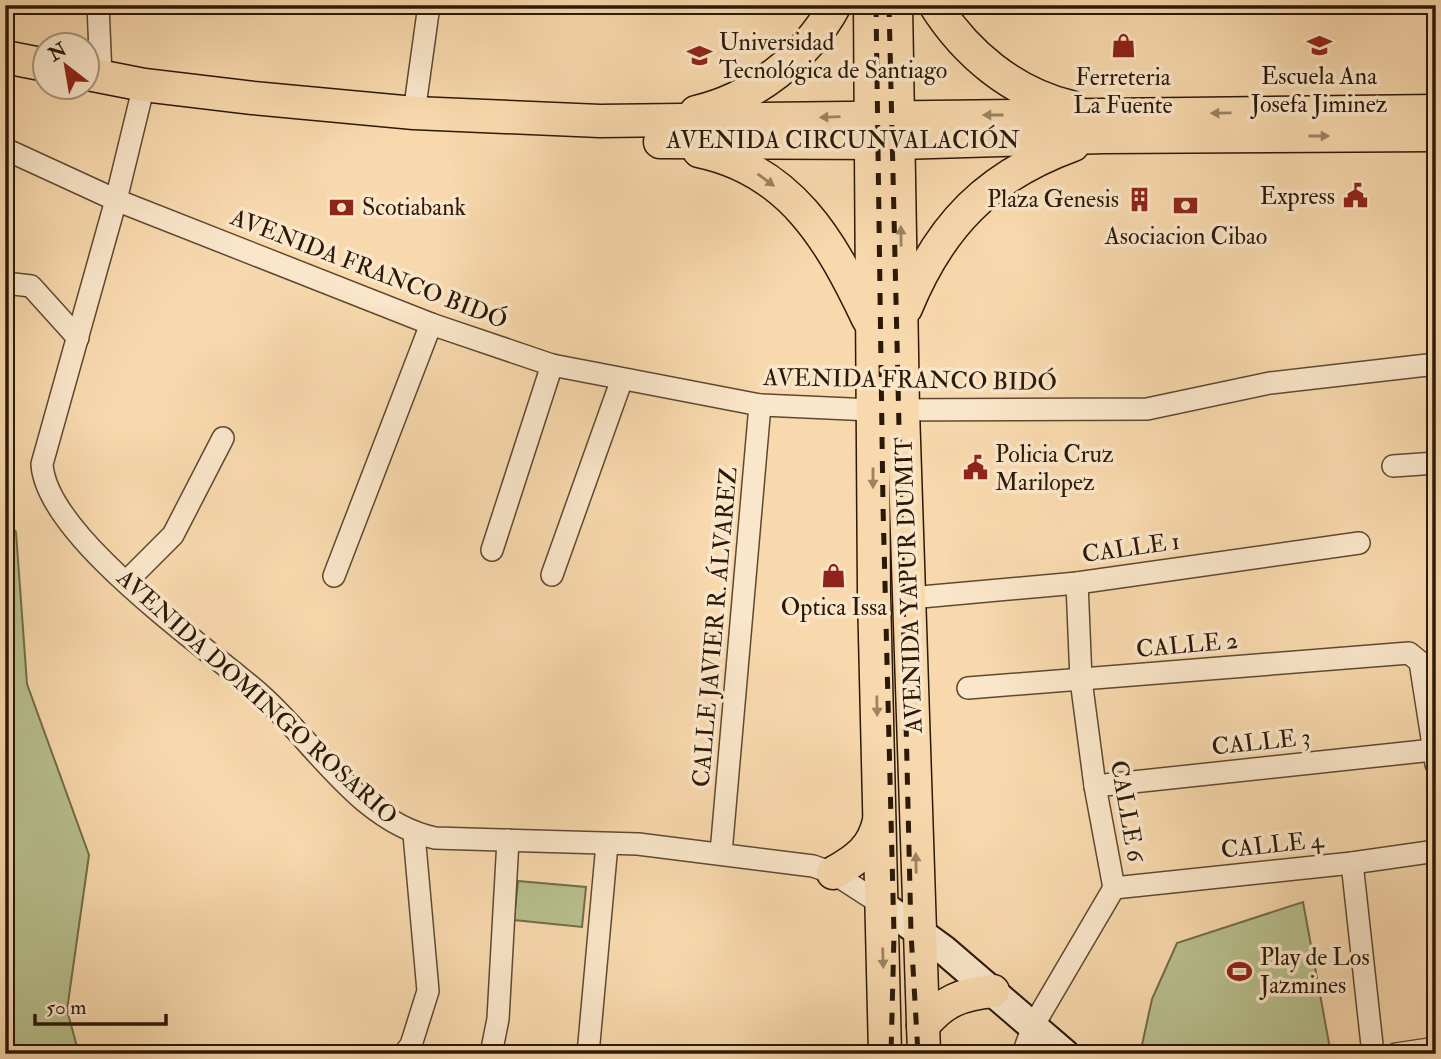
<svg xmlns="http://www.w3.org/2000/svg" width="1441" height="1059" viewBox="0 0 1441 1059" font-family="'IM FELL Double Pica',serif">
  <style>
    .green { fill: #b8c08e; stroke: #726c4a; stroke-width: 2 }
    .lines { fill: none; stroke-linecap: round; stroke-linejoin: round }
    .minor-casing { stroke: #5e4930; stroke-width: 24 }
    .secondary-casing { stroke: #2b1907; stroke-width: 32 }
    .primary-casing { stroke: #2b1907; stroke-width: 35 }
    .minor { stroke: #fae6ca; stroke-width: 21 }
    .secondary { stroke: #fae6ca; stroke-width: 28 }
    .primary { stroke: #f8d9ad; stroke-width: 32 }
    .rail { stroke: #2b1907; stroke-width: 5; stroke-dasharray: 12 12; stroke-linecap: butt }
    .oneway { fill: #9c8362 }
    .labels { text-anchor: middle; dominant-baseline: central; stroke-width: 7; stroke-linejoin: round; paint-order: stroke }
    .poi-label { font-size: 24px; fill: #2b1907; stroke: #fae6ca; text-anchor: start }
    .street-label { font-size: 24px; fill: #2b1907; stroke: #fae6ca }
  </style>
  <rect width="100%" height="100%" fill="#f8d9ad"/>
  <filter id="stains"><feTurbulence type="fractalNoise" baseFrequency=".00286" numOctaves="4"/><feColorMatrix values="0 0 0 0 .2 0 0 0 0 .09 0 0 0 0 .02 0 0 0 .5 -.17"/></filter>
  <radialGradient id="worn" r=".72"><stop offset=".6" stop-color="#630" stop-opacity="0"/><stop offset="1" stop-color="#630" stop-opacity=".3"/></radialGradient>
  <g class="green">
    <polygon points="5,517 16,532 27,684 89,855 67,1010 79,1054 5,1054"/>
    <polygon points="518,881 586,887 582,927 514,920"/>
    <polygon points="1303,902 1331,1054 1140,1054 1152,999 1177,943"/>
  </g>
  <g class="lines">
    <defs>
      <g id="minor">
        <polyline points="98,5 101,76"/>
        <path d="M 144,85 L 116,200 L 42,464 C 46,537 207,647 261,695 C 316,744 360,822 435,838 L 638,844 L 813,866 L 833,873 L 881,904"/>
        <polyline points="414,113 429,5"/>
        <polyline points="5,149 116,200 431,324 552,365 760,405 872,410 1147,409 1270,383 1436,364"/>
        <polyline points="5,283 31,286 78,338"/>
        <polyline points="1393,466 1436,463"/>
        <polyline points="492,550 552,365"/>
        <polyline points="552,575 622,379"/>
        <polyline points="334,576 431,324"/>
        <polyline points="126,582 173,535 223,438"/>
        <polyline points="910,598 1077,583 1359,543"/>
        <polyline points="968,688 1409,653 1420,662 1436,764"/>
        <polyline points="1095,786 1433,750"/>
        <polyline points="721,853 760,405"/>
        <polyline points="1352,863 1373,1054"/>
        <polyline points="1114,888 1352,863 1436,851"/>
        <polyline points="404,1054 411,1045 428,991 414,834"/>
        <polyline points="491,1054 498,1019 508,840"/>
        <polyline points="588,1054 607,844"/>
        <polyline points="1023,1054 1033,1026 1114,888 1095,786 1081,680 1077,583"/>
        <polyline points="1396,1054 1436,1048"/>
      </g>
      <polyline id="secondary" points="881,904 944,950 1065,1054"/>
      <g id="primary">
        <polyline points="870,5 874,594 885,1054"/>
        <polyline points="896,5 903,410 924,1054"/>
        <path d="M 935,5 C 966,54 1013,93 1071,107"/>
        <polyline points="5,57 46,65"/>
        <polyline points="88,74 144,85 253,98 414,113 600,121 1436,111"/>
        <path d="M 696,112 C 753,99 807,57 835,5"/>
        <polyline points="660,142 898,143 1104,137 1436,135"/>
        <path d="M 699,151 C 791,170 831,241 868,319"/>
        <path d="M 906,308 C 940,225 988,176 1073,145"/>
        <path d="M 833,873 C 857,860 873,848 879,821"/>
        <path d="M 923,1026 C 943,1001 962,994 993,991"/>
      </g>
    </defs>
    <use href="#minor" class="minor-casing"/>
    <use href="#secondary" class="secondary-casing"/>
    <use href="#primary" class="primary-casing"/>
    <use href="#minor" class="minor"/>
    <use href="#secondary" class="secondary"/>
    <use href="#primary" class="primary"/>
    <g class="rail">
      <polyline points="876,5 883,506 894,935 891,1054"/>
      <polyline points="889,5 911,933 918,1054"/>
    </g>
  </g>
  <defs><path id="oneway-solid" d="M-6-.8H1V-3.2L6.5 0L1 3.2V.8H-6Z" transform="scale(1.75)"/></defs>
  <g class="oneway">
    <use href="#oneway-solid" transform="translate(1221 113) rotate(179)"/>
    <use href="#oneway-solid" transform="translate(993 115) rotate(180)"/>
    <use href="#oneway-solid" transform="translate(830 117) rotate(178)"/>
    <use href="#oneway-solid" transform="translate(1319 136)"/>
    <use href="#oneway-solid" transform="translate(766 180) rotate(36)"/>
    <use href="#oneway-solid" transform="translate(901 236) rotate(-91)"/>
    <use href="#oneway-solid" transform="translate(873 478) rotate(90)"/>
    <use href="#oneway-solid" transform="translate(877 706) rotate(89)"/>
    <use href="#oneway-solid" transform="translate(916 863) rotate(-91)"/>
    <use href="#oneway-solid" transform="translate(883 958) rotate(88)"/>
  </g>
  <defs>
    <symbol id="school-bare" viewBox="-9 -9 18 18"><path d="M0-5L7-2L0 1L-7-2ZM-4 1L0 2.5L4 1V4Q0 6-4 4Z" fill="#8f2418" stroke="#fae6ca" stroke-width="2.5" paint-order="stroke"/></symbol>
    <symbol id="shop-bare" viewBox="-9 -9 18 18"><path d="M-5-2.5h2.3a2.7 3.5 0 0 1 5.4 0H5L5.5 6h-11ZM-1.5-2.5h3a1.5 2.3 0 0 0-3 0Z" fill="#8f2418" stroke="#fae6ca" stroke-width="2.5" paint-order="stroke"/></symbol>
    <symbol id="university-bare" viewBox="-9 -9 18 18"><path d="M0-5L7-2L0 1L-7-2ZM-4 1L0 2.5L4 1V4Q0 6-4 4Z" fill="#8f2418" stroke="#fae6ca" stroke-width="2.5" paint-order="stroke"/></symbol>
    <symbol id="civic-bare" viewBox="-9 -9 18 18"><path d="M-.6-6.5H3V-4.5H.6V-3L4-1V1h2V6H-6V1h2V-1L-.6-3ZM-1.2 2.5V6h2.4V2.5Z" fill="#8f2418" stroke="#fae6ca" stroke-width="2.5" paint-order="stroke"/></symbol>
    <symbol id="building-bare" viewBox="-9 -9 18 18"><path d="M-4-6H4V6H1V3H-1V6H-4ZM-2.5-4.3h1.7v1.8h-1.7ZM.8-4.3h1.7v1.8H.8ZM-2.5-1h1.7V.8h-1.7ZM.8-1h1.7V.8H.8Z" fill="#8f2418" stroke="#fae6ca" stroke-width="2.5" paint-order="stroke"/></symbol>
    <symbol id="bank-bare" viewBox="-9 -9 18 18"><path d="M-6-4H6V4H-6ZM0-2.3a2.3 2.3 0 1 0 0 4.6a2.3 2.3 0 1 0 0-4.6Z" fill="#8f2418" stroke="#fae6ca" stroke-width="2.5" paint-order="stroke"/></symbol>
    <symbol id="stadium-bare" viewBox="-9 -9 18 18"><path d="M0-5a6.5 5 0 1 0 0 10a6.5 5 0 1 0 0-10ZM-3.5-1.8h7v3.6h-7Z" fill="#8f2418" stroke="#fae6ca" stroke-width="2.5" paint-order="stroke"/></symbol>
  </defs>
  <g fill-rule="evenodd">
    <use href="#school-bare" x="1302" y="28" width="35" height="35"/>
    <use href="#shop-bare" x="1106" y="28" width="35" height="35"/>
    <use href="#university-bare" x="682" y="38" width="35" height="35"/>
    <use href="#civic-bare" x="1338" y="178" width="35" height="35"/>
    <use href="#building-bare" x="1122" y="182" width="35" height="35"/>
    <use href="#bank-bare" x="1168" y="188" width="35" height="35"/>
    <use href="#bank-bare" x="324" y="190" width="35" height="35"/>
    <use href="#civic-bare" x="958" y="450" width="35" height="35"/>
    <use href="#shop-bare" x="816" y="558" width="35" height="35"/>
    <use href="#stadium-bare" x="1222" y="954" width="35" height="35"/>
  </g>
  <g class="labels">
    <g class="poi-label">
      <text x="719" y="42">Universidad<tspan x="719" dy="28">Tecnológica de Santiago</tspan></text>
      <text x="1319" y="76" text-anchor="middle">Escuela Ana<tspan x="1319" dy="28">Josefa Jiminez</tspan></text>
      <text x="1123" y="77" text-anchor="middle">Ferreteria<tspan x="1123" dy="28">La Fuente</tspan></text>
      <text x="1335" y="196" text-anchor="end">Express</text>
      <text x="1119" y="199" text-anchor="end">Plaza Genesis</text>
      <text x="362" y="207">Scotiabank</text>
      <text x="1186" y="236" text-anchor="middle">Asociacion Cibao</text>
      <text x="995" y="454">Policia Cruz<tspan x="995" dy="28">Marilopez</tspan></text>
      <text x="834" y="607" text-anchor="middle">Optica Issa</text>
      <text x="1260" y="957">Play de Los<tspan x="1260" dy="28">Jazmines</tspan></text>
    </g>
    <g class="street-label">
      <text x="843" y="140">AVENIDA CIRCUNVALACIÓN</text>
      <text transform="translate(369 269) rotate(21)">AVENIDA FRANCO BIDÓ</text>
      <text transform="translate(910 380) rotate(1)">AVENIDA FRANCO BIDÓ</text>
      <text transform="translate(1131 548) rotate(-8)">CALLE 1</text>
      <text transform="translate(909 585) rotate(-92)">AVENIDA YAPUR DUMIT</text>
      <text transform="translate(715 627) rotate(-85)">CALLE JAVIER R. ÁLVAREZ</text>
      <text transform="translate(1187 645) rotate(-5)">CALLE 2</text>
      <text transform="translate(257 697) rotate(42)">AVENIDA DOMINGO ROSARIO</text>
      <text transform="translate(1261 742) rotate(-6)">CALLE 3</text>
      <text transform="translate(1127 811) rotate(80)">CALLE 6</text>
      <text transform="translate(1272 845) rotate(-6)">CALLE 4</text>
    </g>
  </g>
  <rect width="1441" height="1059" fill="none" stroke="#f8d9ad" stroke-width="28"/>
  <rect x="7" y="7" width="1427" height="1045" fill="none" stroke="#2b1907" stroke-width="3.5"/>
  <rect x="14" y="14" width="1413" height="1031" fill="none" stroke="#2b1907" stroke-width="2"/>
  <g transform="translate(66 66) rotate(329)"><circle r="33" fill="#fae6ca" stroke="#a7947c" stroke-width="2"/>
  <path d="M0-5L12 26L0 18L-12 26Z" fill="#8f2418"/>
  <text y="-10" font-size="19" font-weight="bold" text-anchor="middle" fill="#2b1907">N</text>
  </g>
  <path d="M35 1014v10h131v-10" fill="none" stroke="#2b1907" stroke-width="3.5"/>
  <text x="46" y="1014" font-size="21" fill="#2b1907" stroke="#fae6ca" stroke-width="5" paint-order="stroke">50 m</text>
  <rect width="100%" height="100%" filter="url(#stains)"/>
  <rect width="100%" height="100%" fill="url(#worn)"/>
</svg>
